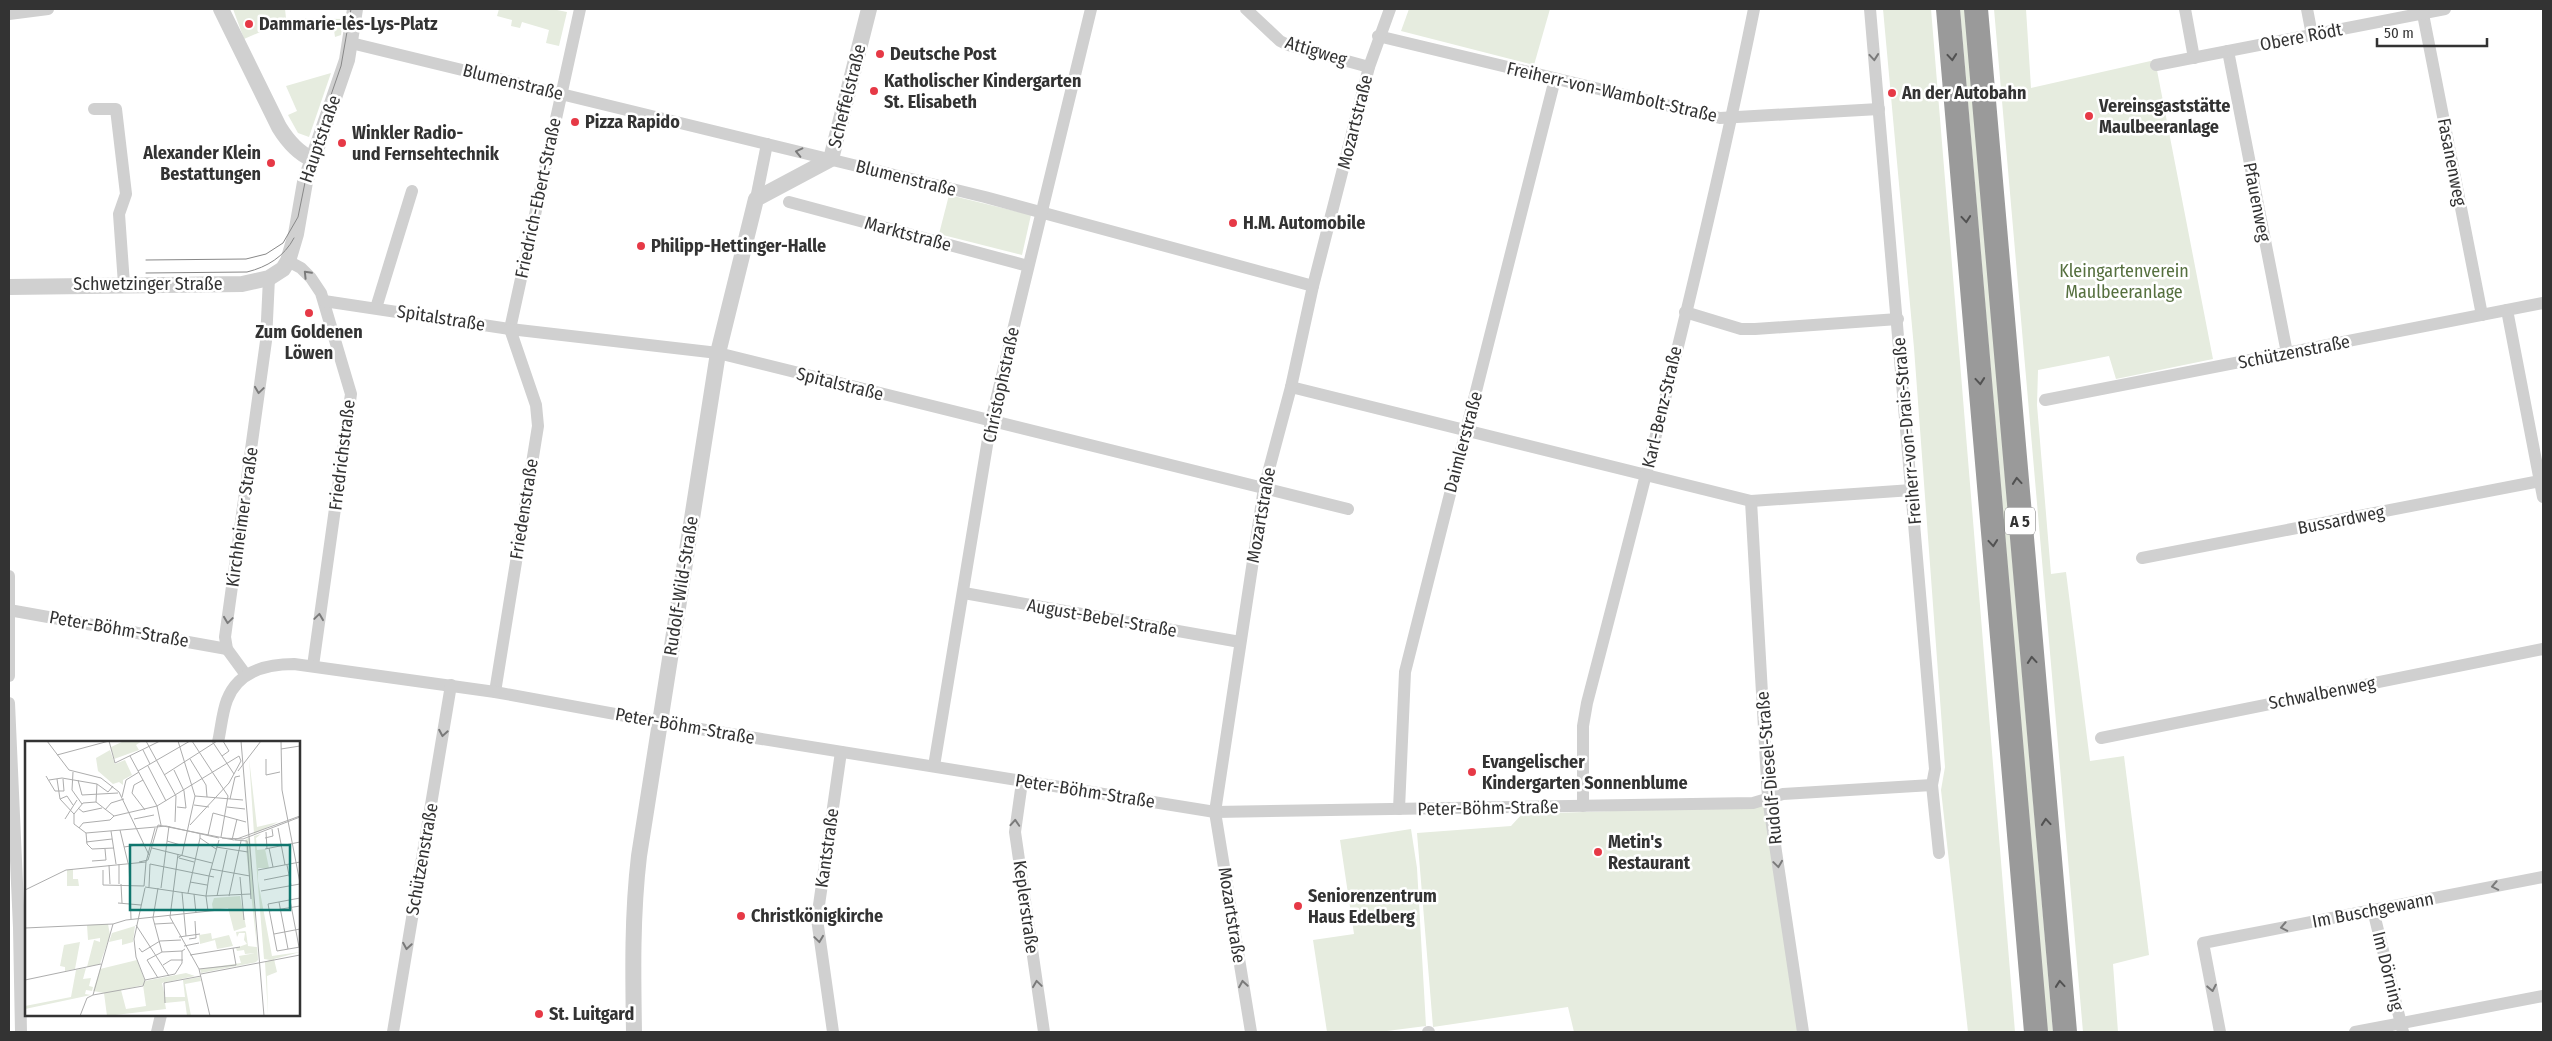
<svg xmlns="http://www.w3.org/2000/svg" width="2552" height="1041" viewBox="0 0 2552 1041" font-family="'Fira Sans Condensed',sans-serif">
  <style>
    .green { fill: #e6ecdf }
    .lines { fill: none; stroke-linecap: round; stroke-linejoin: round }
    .minor { stroke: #d0d0d0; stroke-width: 12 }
    .tertiary { stroke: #d0d0d0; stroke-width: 16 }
    .motorway { stroke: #9a9a9a; stroke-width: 24 }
    .tram { stroke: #888; stroke-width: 1 }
    .oneway { stroke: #7a7a7a }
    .oneway2 { stroke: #525252 }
    .poi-dot { fill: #e63946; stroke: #fff; stroke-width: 2 }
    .labels { text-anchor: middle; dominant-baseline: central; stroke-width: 5; stroke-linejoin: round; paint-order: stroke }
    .shield { fill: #fff; stroke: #707070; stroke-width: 1 }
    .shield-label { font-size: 16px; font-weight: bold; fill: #333 }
    .poi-label { font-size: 18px; font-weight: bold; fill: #333; stroke: #fff; text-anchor: start }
    .street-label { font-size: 18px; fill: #333; stroke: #fff }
    .park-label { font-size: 18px; fill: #56703f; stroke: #fff }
    .inset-road { fill: none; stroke: #adadad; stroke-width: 1 }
    .view { fill: #0f766e; fill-opacity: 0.15; stroke: #0f766e; stroke-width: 2.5 }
    .inset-edge { fill: none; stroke: #333; stroke-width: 2.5 }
  </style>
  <rect width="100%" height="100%" fill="#fff"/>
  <g class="green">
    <polygon points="233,9 285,9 286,18 343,19 341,35 335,37 333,23 281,23 244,39"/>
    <polygon points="499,9 552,9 567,12 559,46 546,43 549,30 522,22 520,28 511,26 512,20 497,16"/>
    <polygon points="1409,9 1550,9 1534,65 1401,31"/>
    <polygon points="1883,9 1931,9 2015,1032 1968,1032 1941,790 1945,767 1914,348"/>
    <polygon points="1960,9 1965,9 2053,1032 2047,1032"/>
    <polygon points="1994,9 2026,9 2031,88 2155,60 2213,359 2116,379 2109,356 2038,370 2037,405 2051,574 2066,572 2090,761 2124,756 2149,955 2113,964 2118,1032 2083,1032"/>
    <polygon points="331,73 309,137 298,133 288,115 297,111 286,86"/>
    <polygon points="949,195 1031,215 1022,255 939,234"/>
    <polygon points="1764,806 1804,1032 1574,1032 1568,1007 1433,1027 1417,833 1511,826 1522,814"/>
    <polygon points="1411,829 1417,868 1426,1026 1379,1032 1327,1032 1313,940 1354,934 1340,840"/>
  </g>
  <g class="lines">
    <g class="minor">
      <polyline points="1246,9 1280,41 1288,45 1369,67"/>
      <polyline points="1870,9 1935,769 1932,785 1939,853"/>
      <polyline points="2185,9 2194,58"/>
      <polyline points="2307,9 2312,35"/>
      <polyline points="2422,9 2482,315"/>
      <polyline points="9,14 48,9"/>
      <polyline points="1378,36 1720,118 1879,109"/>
      <polyline points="351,43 985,197 1313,286"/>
      <polyline points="2228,51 2287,353"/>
      <polyline points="2156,65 2445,9"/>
      <polyline points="94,109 116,109 126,194 119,214 124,284"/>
      <polyline points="756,199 767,144"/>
      <polyline points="789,202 1028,266"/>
      <polyline points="288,261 301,268 311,278 321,293 351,394 313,666"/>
      <polyline points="324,301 510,329 718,353 1348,509"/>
      <polyline points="376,308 412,191"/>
      <polyline points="2507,310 2543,497"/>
      <polyline points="1685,312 1741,329 1755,329 1898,319"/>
      <polyline points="510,329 580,9"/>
      <polyline points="1291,387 1751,501 1912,490"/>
      <polyline points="2045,400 2543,303"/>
      <polyline points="1751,501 1768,798 1803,1032"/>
      <polyline points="2142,558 2540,481"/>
      <polyline points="9,576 9,676"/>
      <polyline points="964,593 1240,642"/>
      <polyline points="9,610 227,649"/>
      <polyline points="246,675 227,649 225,637 266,341 269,278"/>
      <polyline points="495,692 538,426 536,405 510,329"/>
      <polyline points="9,703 19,928 21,1032"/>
      <polyline points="2101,738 2543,649"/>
      <path d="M 218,742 C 221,729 222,713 227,700 C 238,671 267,664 294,664 L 495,692 L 675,725 L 1215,812 L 1753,803 L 1783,794 L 1932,785"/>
      <polyline points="934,766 991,421 1091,9"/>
      <polyline points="1022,782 1015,832 1044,1032"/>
      <path d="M 1583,806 L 1583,726 L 1587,703 C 1647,473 1707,242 1754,9"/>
      <polyline points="1399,809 1405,672 1555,79"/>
      <polyline points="2373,910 2403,1032"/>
      <polyline points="157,1032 161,1015"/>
      <polyline points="393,1032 451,685"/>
      <polyline points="833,1032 817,919 841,752"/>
      <polyline points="1251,1032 1215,812 1264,488 1291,387 1313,286 1369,67 1390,9"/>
      <polyline points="1428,1032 1429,1032"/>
      <polyline points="2220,1032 2203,943 2543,877"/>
      <polyline points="2355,1032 2543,996"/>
    </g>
    <g class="tertiary">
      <path d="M 221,9 L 279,127 C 287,140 298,153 312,159"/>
      <polyline points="9,287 242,284 269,278 283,269 288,261 296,234 305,182 347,60 355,9"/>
      <path d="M 634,1032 C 633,973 632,915 639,856 L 718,353 L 756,199 L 831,159 L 869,9"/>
    </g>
    <g class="motorway">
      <polyline points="1948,9 2036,1032"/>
      <polyline points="1976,9 2065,1032"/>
    </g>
    <g class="tram">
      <polyline points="146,260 246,259 266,254 283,243 298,217 311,153 341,66 351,9"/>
      <path d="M 146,273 L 247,272 C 267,267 284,257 294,238"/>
    </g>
  </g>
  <defs><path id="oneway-chevron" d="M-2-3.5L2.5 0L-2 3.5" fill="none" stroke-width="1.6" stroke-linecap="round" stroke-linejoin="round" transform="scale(1.25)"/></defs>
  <g class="oneway">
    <use href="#oneway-chevron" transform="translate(1874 57) rotate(85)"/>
    <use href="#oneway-chevron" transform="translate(799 152) rotate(-167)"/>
    <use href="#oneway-chevron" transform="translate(307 274) rotate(-134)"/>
    <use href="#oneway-chevron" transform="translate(259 390) rotate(98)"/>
    <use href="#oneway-chevron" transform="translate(319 617) rotate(-82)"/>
    <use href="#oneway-chevron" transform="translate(228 620) rotate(98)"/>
    <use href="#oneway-chevron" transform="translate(443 733) rotate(100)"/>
    <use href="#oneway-chevron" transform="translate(1015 823) rotate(-86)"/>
    <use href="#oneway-chevron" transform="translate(1778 864) rotate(82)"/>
    <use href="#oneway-chevron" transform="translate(2495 886) rotate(169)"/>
    <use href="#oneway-chevron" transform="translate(2284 927) rotate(169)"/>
    <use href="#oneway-chevron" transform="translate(819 939) rotate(82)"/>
    <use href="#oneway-chevron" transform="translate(407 946) rotate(99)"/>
    <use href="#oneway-chevron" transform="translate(1037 984) rotate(-98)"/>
    <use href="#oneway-chevron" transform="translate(1243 984) rotate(-99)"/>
    <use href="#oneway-chevron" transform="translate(2212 988) rotate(79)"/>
  </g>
  <g class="oneway2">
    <use href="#oneway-chevron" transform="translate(1952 57) rotate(85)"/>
    <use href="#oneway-chevron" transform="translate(1966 219) rotate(85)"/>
    <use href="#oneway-chevron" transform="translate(1980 381) rotate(85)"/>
    <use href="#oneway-chevron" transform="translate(2017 481) rotate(-95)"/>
    <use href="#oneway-chevron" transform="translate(1993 543) rotate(85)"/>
    <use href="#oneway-chevron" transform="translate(2032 660) rotate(-95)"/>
    <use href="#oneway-chevron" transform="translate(2046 822) rotate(-95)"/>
    <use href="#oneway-chevron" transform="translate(2060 984) rotate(-95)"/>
  </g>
  <g class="poi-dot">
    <circle cx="249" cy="24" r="5"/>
    <circle cx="880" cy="54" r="5"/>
    <circle cx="874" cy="91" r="5"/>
    <circle cx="1892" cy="93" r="5"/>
    <circle cx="2089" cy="116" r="5"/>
    <circle cx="575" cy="122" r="5"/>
    <circle cx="342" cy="143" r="5"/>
    <circle cx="271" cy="163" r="5"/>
    <circle cx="1233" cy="223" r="5"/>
    <circle cx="641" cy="246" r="5"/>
    <circle cx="309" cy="313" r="5"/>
    <circle cx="1472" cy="772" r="5"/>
    <circle cx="1598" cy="852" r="5"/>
    <circle cx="1298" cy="906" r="5"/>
    <circle cx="741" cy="916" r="5"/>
    <circle cx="539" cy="1014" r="5"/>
  </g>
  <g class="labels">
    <rect class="shield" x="2005" y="507.5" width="30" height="27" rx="4"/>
    <g class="shield-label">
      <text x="2020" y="521">A 5</text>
    </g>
    <g class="poi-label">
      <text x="259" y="24">Dammarie-lès-Lys-Platz</text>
      <text x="890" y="54">Deutsche Post</text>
      <text x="884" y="81">Katholischer Kindergarten<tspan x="884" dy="21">St. Elisabeth</tspan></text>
      <text x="1902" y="93">An der Autobahn</text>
      <text x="2099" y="106">Vereinsgaststätte<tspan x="2099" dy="21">Maulbeeranlage</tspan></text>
      <text x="585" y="122">Pizza Rapido</text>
      <text x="352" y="133">Winkler Radio-<tspan x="352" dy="21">und Fernsehtechnik</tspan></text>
      <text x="261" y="153" text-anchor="end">Alexander Klein<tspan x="261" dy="21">Bestattungen</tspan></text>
      <text x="1243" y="223">H.M. Automobile</text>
      <text x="651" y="246">Philipp-Hettinger-Halle</text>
      <text x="309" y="332" text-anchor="middle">Zum Goldenen<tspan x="309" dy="21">Löwen</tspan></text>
      <text x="1482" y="762">Evangelischer<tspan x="1482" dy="21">Kindergarten Sonnenblume</tspan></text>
      <text x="1608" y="842">Metin's<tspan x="1608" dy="21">Restaurant</tspan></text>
      <text x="1308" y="896">Seniorenzentrum<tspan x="1308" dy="21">Haus Edelberg</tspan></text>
      <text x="751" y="916">Christkönigkirche</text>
      <text x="549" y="1014">St. Luitgard</text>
    </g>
    <g class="street-label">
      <text transform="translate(2301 37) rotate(-11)">Obere Rödt</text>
      <text transform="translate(1316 51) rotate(17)">Attigweg</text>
      <text transform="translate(513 82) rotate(14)">Blumenstraße</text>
      <text transform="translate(1612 92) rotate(13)">Freiherr-von-Wambolt-Straße</text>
      <text transform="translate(847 96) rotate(-76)">Scheffelstraße</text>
      <text transform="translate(1355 122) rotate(-76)">Mozartstraße</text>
      <text transform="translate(320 139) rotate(-71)">Hauptstraße</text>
      <text transform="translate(2452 162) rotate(79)">Fasanenweg</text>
      <text transform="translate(906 178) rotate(14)">Blumenstraße</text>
      <text transform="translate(538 198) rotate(-78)">Friedrich-Ebert-Straße</text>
      <text transform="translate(2257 202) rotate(79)">Pfauenweg</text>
      <text transform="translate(908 234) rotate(15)">Marktstraße</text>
      <text x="148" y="284">Schwetzinger Straße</text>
      <text transform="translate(441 318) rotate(9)">Spitalstraße</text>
      <text transform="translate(2294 352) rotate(-11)">Schützenstraße</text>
      <text transform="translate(840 384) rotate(14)">Spitalstraße</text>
      <text transform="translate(1001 385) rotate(-78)">Christophstraße</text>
      <text transform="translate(1662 407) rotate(-77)">Karl-Benz-Straße</text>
      <text transform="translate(1907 431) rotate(-95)">Freiherr-von-Drais-Straße</text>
      <text transform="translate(1463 442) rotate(-75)">Daimlerstraße</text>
      <text transform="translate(342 455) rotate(-83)">Friedrichstraße</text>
      <text transform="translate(524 509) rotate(-81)">Friedenstraße</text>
      <text transform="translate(1261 515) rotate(-80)">Mozartstraße</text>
      <text transform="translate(242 517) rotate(-82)">Kirchheimer Straße</text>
      <text transform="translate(2341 520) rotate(-11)">Bussardweg</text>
      <text transform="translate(681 586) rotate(-81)">Rudolf-Wild-Straße</text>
      <text transform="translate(1102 618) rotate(10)">August-Bebel-Straße</text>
      <text transform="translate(119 629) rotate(10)">Peter-Böhm-Straße</text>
      <text transform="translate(2322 693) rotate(-11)">Schwalbenweg</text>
      <text transform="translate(685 726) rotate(10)">Peter-Böhm-Straße</text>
      <text transform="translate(1769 768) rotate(-95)">Rudolf-Diesel-Straße</text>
      <text transform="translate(1085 791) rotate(9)">Peter-Böhm-Straße</text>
      <text transform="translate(1488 808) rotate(-1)">Peter-Böhm-Straße</text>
      <text transform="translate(827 848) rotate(-82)">Kantstraße</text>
      <text transform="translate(422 859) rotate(-80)">Schützenstraße</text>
      <text transform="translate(1026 907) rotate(82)">Keplerstraße</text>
      <text transform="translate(2373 910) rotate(-11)">Im Buschgewann</text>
      <text transform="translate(1232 915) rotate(81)">Mozartstraße</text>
      <text transform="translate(2388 971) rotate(76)">Im Dörning</text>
    </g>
    <g class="park-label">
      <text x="2124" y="271">Kleingartenverein<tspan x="2124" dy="21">Maulbeeranlage</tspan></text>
    </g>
  </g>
  <g transform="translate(25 741)">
    <rect width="275" height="275" fill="#fff"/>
    <path d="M 99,0 L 117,0 L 111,4 L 114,9 L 89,18 L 86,6 ZM 85,9 L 90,23 L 100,19 L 107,34 L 98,39 L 98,44 L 94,41 L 88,43 L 73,30 L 71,17 ZM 224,17 L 232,86 L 253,81 L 229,93 ZM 236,93 L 231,97 L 232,109 L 240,108 L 244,127 L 233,127 L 233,140 L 247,215 L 275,211 L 249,218 L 252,231 L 242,235 L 243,275 L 240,221 L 245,219 L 239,218 L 229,95 ZM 225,96 L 233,219 L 231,221 L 232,221 L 176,232 L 175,228 L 216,222 L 214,215 L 231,212 L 220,213 L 219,209 L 212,210 L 211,207 L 222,203 L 219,199 L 220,192 L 214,192 L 212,196 L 211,191 L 220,190 L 221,191 L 223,205 L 232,206 L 220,99 ZM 48,128 L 48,138 L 53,138 L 54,145 L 42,145 L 42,129 ZM 215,155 L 221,186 L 209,190 L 203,167 L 188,169 L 187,163 L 189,157 ZM 83,183 L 85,194 L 75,223 L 62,226 L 69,199 L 75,201 L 75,197 L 63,199 L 62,184 ZM 110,185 L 108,201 L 97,204 L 97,198 L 84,201 L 87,192 ZM 186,192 L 187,198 L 204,194 L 208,205 L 192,208 L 190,199 L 175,203 L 174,194 ZM 55,201 L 50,228 L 40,230 L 40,226 L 35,225 L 39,204 ZM 112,219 L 120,240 L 161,232 L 170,235 L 137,242 L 140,256 L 160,256 L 158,239 L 175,236 L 176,240 L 160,243 L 166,275 L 162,275 L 160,260 L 140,262 L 141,268 L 82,275 L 79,252 L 68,250 L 75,228 ZM 118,244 L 121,265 L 101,268 L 96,249 ZM 61,227 L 58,238 L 66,237 L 64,245 L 68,246 L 67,250 L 61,249 L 60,253 L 66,254 L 0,268 L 0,265 L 46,256 L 51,229 Z" fill="#e6ecdf" fill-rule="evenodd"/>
    <path class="inset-road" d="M 22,0 L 44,29 L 76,37 L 94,51 L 124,114M 84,0 L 90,22 L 135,0M 121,0 L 151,55 L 150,81M 167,0 L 203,55 L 196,96M 187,0 L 209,33M 216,0 L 239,275M 256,0 L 257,49 L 263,80M 256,8 L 275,5M 118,9 L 125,23M 32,14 L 84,0M 105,15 L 132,65 L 136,84M 197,15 L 204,10 L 198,0M 165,18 L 181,44 L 182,56M 241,18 L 241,34 L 255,31M 123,25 L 141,60M 149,29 L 159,50M 113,30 L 165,0M 213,30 L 236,0M 48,31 L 47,49 L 57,63M 139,34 L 192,0M 21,35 L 30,50 L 39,50 L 38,38M 32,38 L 35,58 L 49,73M 24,39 L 37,37 L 72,43 L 83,51 L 88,45M 53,39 L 57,54 L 93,52M 118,39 L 109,44 L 107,52 L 120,69M 170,55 L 218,59M 97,56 L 101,39 L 114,31M 35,58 L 42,55 L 48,64M 205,58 L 210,36 L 215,35M 71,61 L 72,43M 169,64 L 184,66M 152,66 L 161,67 L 159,50M 202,66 L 220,68M 53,67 L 58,71 L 77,67M 80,69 L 86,62 L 99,58M 40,78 L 52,59M 109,78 L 129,74M 263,80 L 275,142M 165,84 L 204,42M 131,86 L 61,92 L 49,83 L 49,73 L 58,62 L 71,61 L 89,75 L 132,65 L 214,15 L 216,20 L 204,42M 131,86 L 141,85 L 194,97M 54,87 L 58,82 L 85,79 L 89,75M 253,87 L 260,124M 95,89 L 103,122M 86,90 L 91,123M 241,91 L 242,108M 61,92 L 62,103 L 67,108 L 89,107M 175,93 L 175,97 L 191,108M 183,94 L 188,72 L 221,81M 197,97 L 218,98 L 275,76M 240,97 L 248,95 L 247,88M 207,99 L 212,78M 210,99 L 222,100 L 226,158M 142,100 L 159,105M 61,101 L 87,98M 99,106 L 118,103M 191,106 L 223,111M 127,107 L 187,122M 244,107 L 248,126M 240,108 L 275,101M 153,113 L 145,176 L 174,228 L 185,275M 152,117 L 157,114 L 170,55 L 153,0M 154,117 L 169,121M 67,120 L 81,119 L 80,108M 114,121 L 123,119 L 133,84 L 209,99 L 275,75M 104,122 L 106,178M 94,123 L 94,143M 125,123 L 189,136M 84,124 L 85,143M 262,124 L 266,144M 186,128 L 225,135M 78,129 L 78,144 L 119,145M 233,129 L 275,121M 215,136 L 219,179M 239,139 L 264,134M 165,141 L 182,144M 96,143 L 97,162M 119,145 L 121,121M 120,146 L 181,155 L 226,153M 124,146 L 125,123M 133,147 L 128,177 L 137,211M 136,147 L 144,85M 0,149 L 41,129 L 121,121 L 130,87M 236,150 L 275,143M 157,151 L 161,195M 163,152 L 175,97M 169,153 L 171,172M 192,155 L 202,109M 204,155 L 216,100M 275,157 L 243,163 L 252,210 L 275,206M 265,159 L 274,206M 254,161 L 263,208M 93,162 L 116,164M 183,170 L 181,155 L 184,135 L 194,99M 244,170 L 275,165M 130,183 L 148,182M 111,184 L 144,235M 0,187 L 88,183 L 101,179 L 194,169M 249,193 L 275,188M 154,196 L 175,193M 164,198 L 171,197 L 170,180M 159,205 L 174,202M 114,207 L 117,211 L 135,200 L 156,199M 165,214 L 215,206M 138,224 L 146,219 L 158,219M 174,228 L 211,224 L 208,207M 176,233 L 275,214M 133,237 L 122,219 L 137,211 L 157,210M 0,239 L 76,223M 120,239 L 111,216 L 109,198 L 120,147M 120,239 L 150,233 L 157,222 L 157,210 L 160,208M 68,254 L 118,245 L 120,239M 140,262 L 139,242 L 176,235M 55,275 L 62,257 L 68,254 L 88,183"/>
    <path class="view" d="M 105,104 L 265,104 L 265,169 L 105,169 Z"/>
    <rect width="275" height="275" class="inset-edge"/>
  </g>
  <rect width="2552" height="1041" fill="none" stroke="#333333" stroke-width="20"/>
  <path d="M2377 38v8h110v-8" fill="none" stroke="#333333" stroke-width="2.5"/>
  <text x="2384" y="38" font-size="15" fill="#333333" stroke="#ffffff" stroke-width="4" paint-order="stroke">50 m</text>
</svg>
